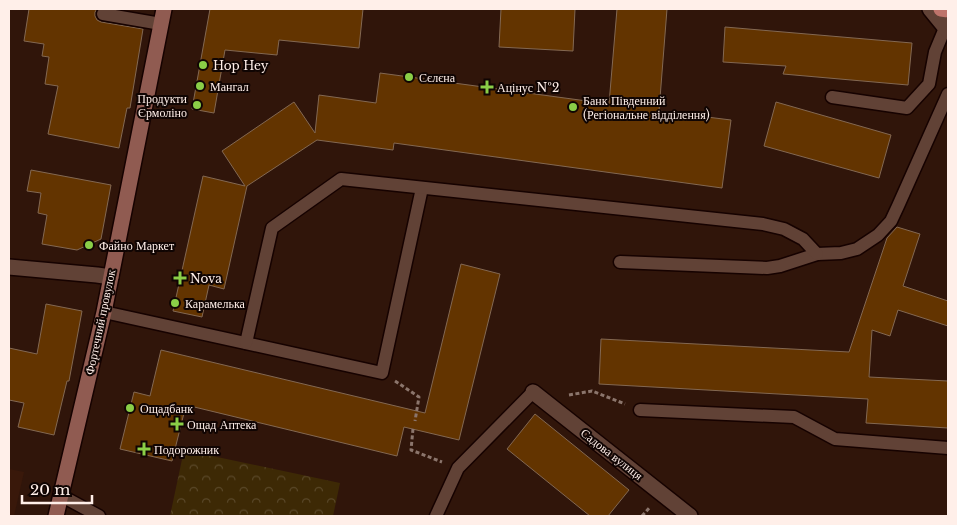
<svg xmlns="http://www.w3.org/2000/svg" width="957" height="525" viewBox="0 0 957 525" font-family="'Libre Baskerville',serif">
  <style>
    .built { fill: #39180a }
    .forest { fill: url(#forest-crowns) }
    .building { fill: #633400; stroke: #836852 }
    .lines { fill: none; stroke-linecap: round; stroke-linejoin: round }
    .lane-casing { stroke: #160200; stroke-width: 15 }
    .street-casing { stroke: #160200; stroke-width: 18 }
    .secondary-casing { stroke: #160200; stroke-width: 18 }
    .primary-casing { stroke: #160200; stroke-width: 18 }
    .path { stroke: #8b756c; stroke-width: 3; stroke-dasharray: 4 2.5; stroke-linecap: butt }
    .lane { stroke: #614236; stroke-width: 12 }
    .street { stroke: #614236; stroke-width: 15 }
    .secondary { stroke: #905b51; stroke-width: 15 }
    .primary { stroke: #be746b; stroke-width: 15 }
    .poi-dot { fill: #8ace47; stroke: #100503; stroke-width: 2 }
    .labels { text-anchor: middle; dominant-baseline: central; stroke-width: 4; stroke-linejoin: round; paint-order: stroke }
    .poi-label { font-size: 12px; fill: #ffefe9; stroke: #100503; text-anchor: start }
    .street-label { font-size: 12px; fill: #ffefe9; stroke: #100503 }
  </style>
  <defs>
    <pattern id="forest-crowns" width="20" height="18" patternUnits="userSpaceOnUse" patternTransform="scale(1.25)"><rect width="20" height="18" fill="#3d2905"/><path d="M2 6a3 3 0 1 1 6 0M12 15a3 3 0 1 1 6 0" fill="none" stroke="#5a4829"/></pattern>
  </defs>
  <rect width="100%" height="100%" fill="#30150a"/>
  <polygon class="built" points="9,469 24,472 14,516 9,516"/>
  <polygon class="forest" points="184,450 340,483 333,516 170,516"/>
  <g class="building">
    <polygon points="29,9 97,9 95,12 95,16 97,20 101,22 143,29 130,108 127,108 119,148 48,134 58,86 45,84 49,57 42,56 44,44 24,41"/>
    <polygon points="210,9 363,9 359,48 279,40 277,55 225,50 214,113 192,109"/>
    <polygon points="501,9 575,9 573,51 499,47"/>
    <polygon points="617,9 667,9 659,111 731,120 722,188 394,143 393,150 317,140 247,186 224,289 209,285 202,317 173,311 203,176 245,186 222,151 294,102 315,133 319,95 376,103 380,73 609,104"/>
    <polygon points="725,27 912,43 908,85 783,74 786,66 723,62"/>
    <polygon points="776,102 891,135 879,178 764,146"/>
    <polygon points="31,170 111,185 101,239 77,250 42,244 47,215 38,213 41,193 27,191"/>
    <polygon points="897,227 920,234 903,286 948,301 948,326 898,310 890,336 872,330 869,377 948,381 948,428 866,423 868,399 599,384 601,339 849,352 887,238"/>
    <polygon points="461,264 500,274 459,440 404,427 397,456 186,405 172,461 120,449 134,392 150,396 161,350 425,413"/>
    <polygon points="46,304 82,311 69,381 67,381 54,435 18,427 24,403 9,400 9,348 37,354"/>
    <polygon points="535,414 629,490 608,516 590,516 507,449"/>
  </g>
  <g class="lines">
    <defs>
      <g id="lane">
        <polyline points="103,14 161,24"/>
        <polyline points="832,97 907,108 929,84 935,52 945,28"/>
        <polyline points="620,262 767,268 780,266 817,254 841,253 857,249 878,235 891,221 898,206 948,94"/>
        <polyline points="104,312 382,373 422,188"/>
        <polyline points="246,343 272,228 341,179 763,224 784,229 803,239 817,254"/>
        <polyline points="640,410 794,417 835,439 948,448"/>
        <polyline points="60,495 99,516"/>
        <polyline points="436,516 458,468 533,392"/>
      </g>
      <g id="street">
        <polyline points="930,9 948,31"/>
        <polyline points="9,267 97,275 111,277"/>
        <polyline points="533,392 690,516"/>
      </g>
      <polyline id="secondary" points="56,516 104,312 164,9"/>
      <polyline id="primary" points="941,9 948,10"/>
    </defs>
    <use href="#lane" class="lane-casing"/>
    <use href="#street" class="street-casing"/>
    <use href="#secondary" class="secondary-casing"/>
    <use href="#primary" class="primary-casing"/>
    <g class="path">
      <polyline points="395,381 419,397 415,421"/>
      <polyline points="569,395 592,391 625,404"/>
      <polyline points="413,429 411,450 442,462"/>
      <polyline points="642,516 650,507"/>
    </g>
    <use href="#lane" class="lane"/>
    <use href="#street" class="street"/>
    <use href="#secondary" class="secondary"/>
    <use href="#primary" class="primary"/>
  </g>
  <g class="poi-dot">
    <circle cx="203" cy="65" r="5"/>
    <circle cx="409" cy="77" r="5"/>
    <circle cx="200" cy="86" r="5"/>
    <path d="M484.5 79.5h5v5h5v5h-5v5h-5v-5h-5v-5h5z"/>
    <circle cx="197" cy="105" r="5"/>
    <circle cx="573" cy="107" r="5"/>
    <circle cx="89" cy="245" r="5"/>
    <path d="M177.5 270.5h5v5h5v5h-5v5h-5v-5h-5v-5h5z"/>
    <circle cx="175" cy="303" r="5"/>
    <circle cx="130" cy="408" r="5"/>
    <path d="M174.5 416.5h5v5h5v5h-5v5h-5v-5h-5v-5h5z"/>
    <path d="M141.5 441.5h5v5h5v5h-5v5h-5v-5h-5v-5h5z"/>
  </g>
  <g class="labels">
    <g class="poi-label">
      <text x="213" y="65">Hop Hey</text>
      <text x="419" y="77">Сєлєна</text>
      <text x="210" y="86">Мангал</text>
      <text x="497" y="87">Ацінус №2</text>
      <text x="187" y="98" text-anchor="end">Продукти<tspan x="187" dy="14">Єрмоліно</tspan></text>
      <text x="583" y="100">Банк Південний<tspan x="583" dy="14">(Регіональне відділення)</tspan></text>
      <text x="99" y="245">Файно Маркет</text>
      <text x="190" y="278">Nova</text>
      <text x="185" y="303">Карамелька</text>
      <text x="140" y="408">Ощадбанк</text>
      <text x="187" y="424">Ощад Аптека</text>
      <text x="154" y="449">Подорожник</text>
    </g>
    <g class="street-label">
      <text transform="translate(100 322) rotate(-78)">Фортечний провулок</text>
      <text transform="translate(612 454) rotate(38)">Садова вулиця</text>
    </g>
  </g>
  <rect width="957" height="525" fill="none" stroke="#ffefe9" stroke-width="20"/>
  <path d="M22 495v8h70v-8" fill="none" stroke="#ffefe9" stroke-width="2.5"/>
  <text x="30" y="495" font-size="15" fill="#ffefe9" stroke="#100503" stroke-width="4" paint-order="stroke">20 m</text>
</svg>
